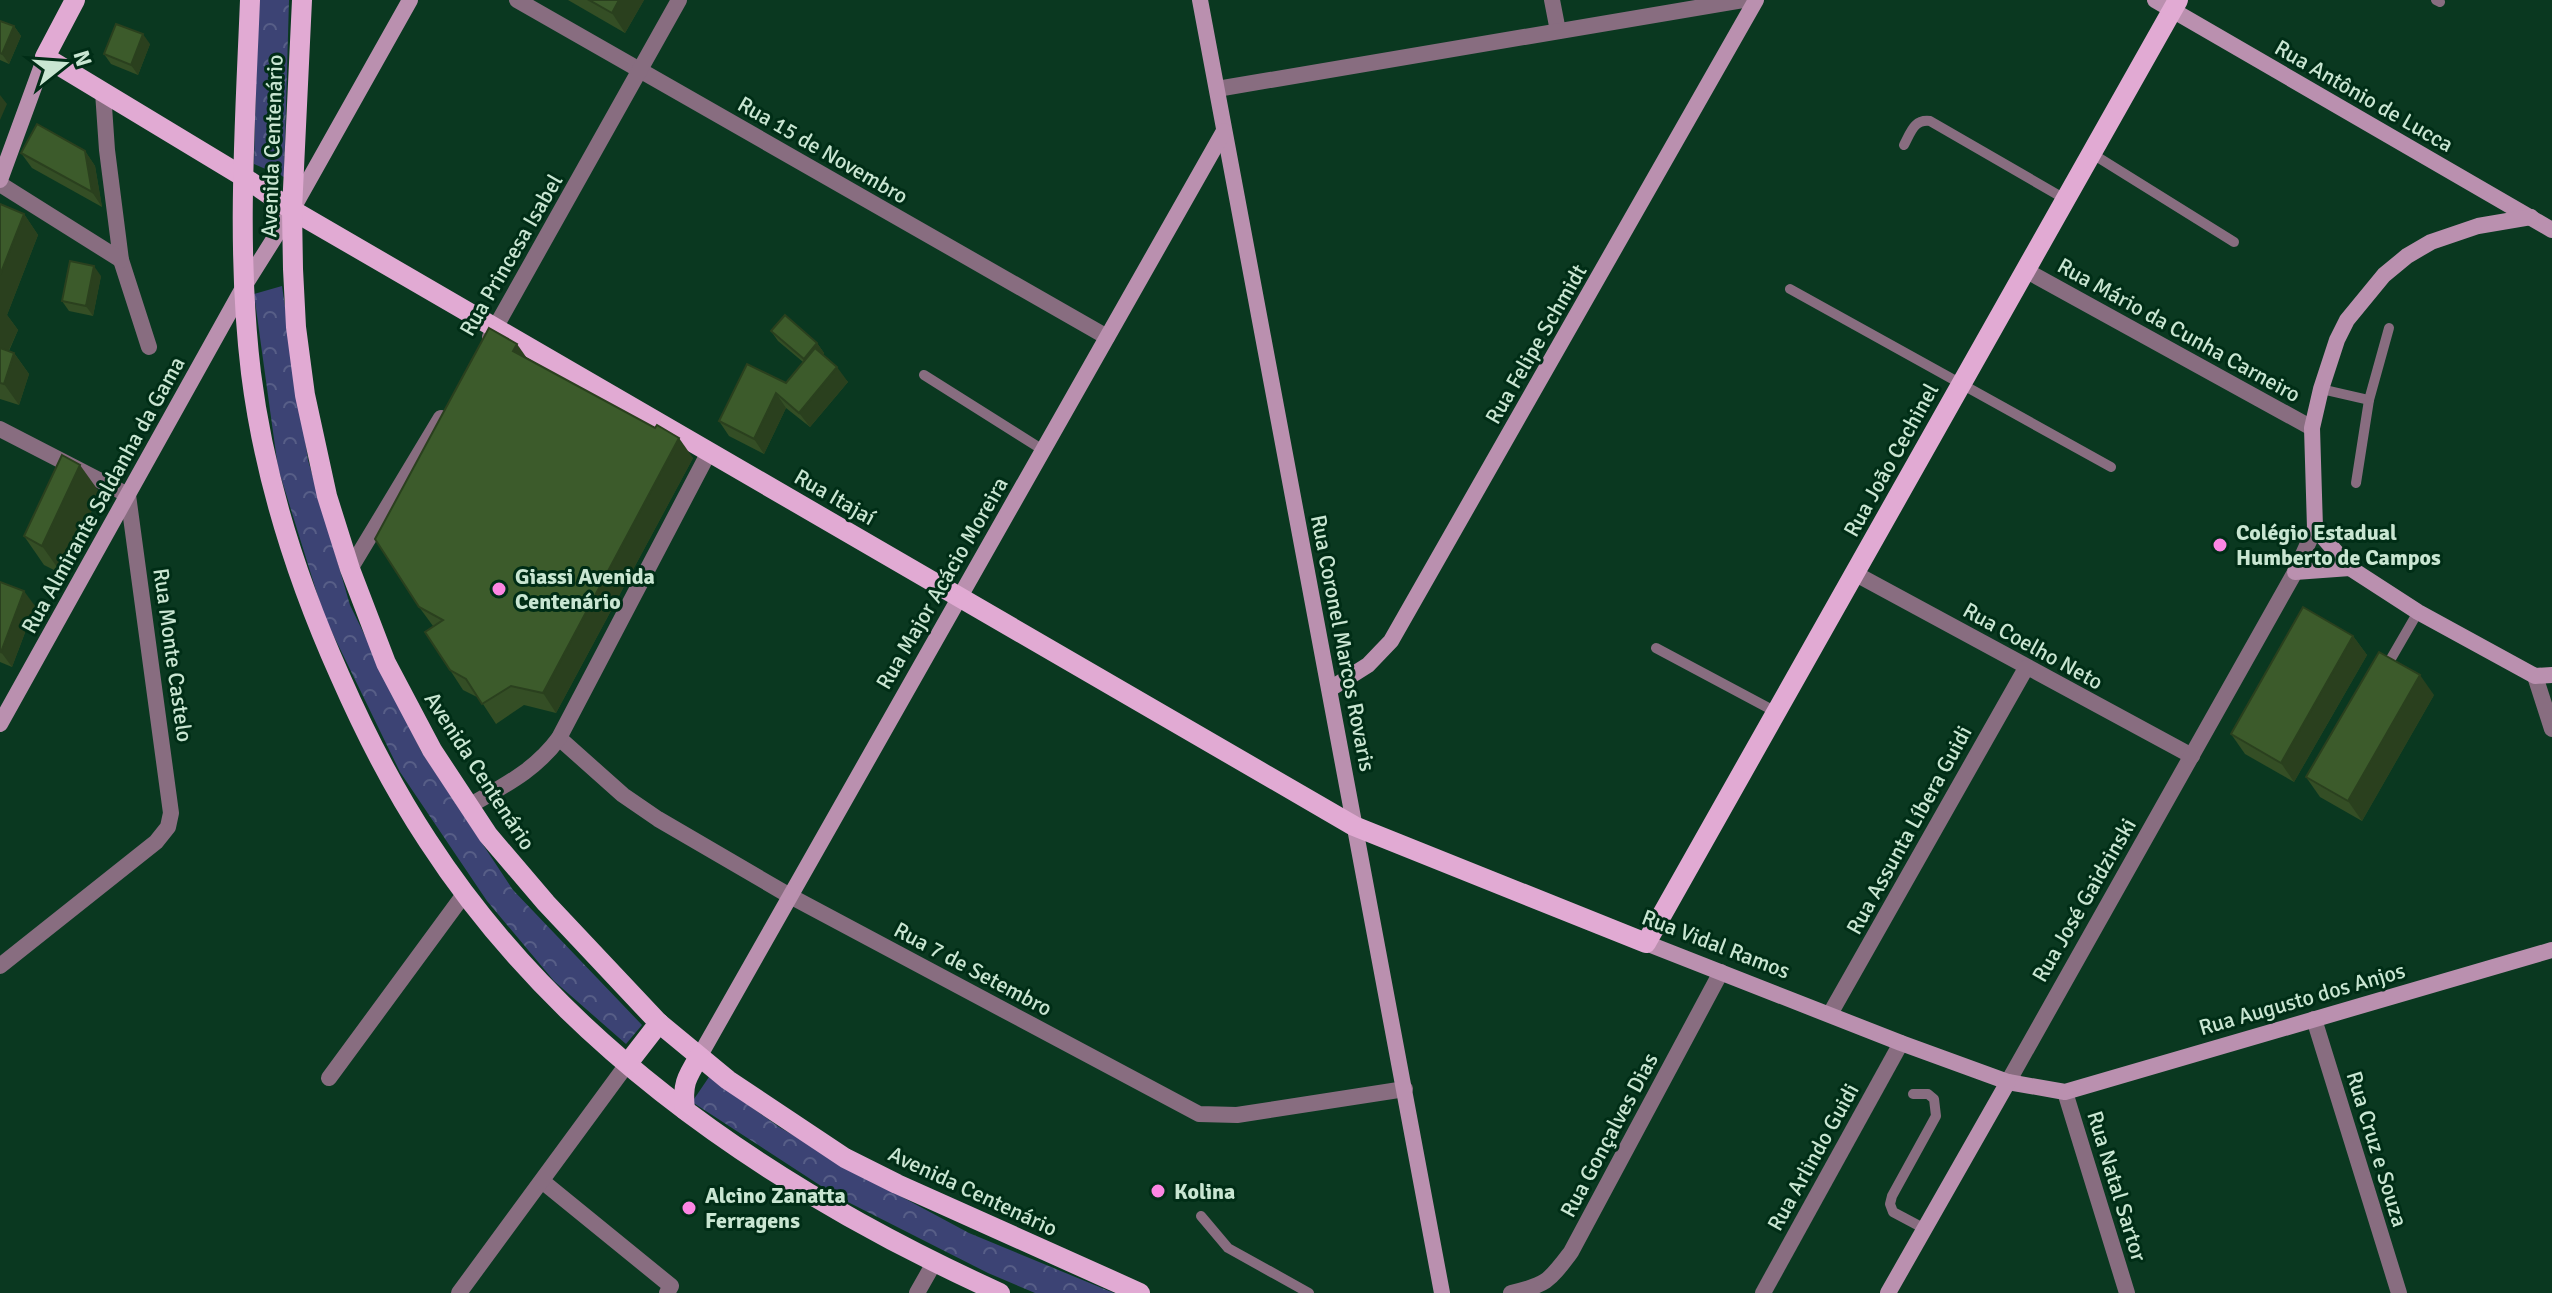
<svg xmlns="http://www.w3.org/2000/svg" width="2552" height="1293" viewBox="0 0 2552 1293" font-family="Signika,sans-serif">
  <style>
    .park { fill: url(#park-crowns) }
    .lines { fill: none; stroke-linecap: round; stroke-linejoin: round }
    .lane { stroke: #886d80; stroke-width: 10 }
    .street { stroke: #886d80; stroke-width: 16 }
    .secondary { stroke: #ba90af; stroke-width: 16 }
    .primary { stroke: #e1aad3; stroke-width: 20 }
    .wall { fill: #344e25 }
    .shaded-wall { fill: #2a401e }
    .building { fill: #3c5b2b; stroke: #2a401e; stroke-width: 2 }
    .poi-dot { fill: #fc86e3; stroke: #002d16; stroke-width: 3 }
    .labels { text-anchor: middle; dominant-baseline: central; stroke-width: 6; stroke-linejoin: round; paint-order: stroke }
    .street-label { font-size: 22px; fill: #c9e6d2; stroke: #002d16 }
    .poi-label { font-size: 22px; font-weight: bold; fill: #c9e6d2; stroke: #002d16; text-anchor: start }
  </style>
  <defs>
    <pattern id="park-crowns" width="20" height="18" patternUnits="userSpaceOnUse" patternTransform="scale(2)"><rect width="20" height="18" fill="#3c4374"/><path d="M2 6a3 3 0 1 1 6 0M12 15a3 3 0 1 1 6 0" fill="none" stroke="#575e87"/></pattern>
  </defs>
  <rect width="100%" height="100%" fill="#0a3820"/>
  <g class="park">
    <polygon points="258,0 289,0 284,177 254,164"/>
    <polygon points="282,286 308,460 350,605 421,751 513,890 642,1025 626,1044 554,981 487,901 400,772 324,616 278,468 254,294"/>
    <polygon points="709,1077 779,1127 874,1182 969,1233 1114,1293 1035,1293 988,1273 838,1197 692,1102"/>
  </g>
  <g class="lines">
    <g class="lane">
      <polyline points="2436,0 2440,2"/>
      <path d="M 1904,145 C 1911,132 1914,119 1930,121 L 2065,199"/>
      <polyline points="2091,153 2234,242"/>
      <polyline points="1790,289 2111,467"/>
      <polyline points="924,375 1043,450"/>
      <polyline points="2321,389 2369,400"/>
      <polyline points="2356,483 2369,400 2389,328"/>
      <polyline points="1656,648 1776,712"/>
      <polyline points="2385,669 2418,612"/>
      <polyline points="1913,1094 1928,1094 1934,1099 1936,1116 1892,1196 1890,1204 1893,1212 1925,1229"/>
      <polyline points="1201,1216 1228,1248 1309,1293"/>
    </g>
    <g class="street">
      <polyline points="517,0 1107,337"/>
      <polyline points="1552,0 1558,31"/>
      <polyline points="1217,89 1743,0"/>
      <polyline points="103,92 107,150 121,260 149,347"/>
      <polyline points="0,184 121,260"/>
      <polyline points="2025,270 2312,428"/>
      <polyline points="490,337 679,0"/>
      <polyline points="0,429 128,495 171,813 168,827 156,842 0,966"/>
      <polyline points="350,569 441,418"/>
      <polyline points="1854,573 2192,756"/>
      <polyline points="2535,676 2552,729"/>
      <polyline points="559,738 623,795 658,819 790,896 1199,1114 1237,1115 1405,1089"/>
      <path d="M 469,806 C 503,786 535,771 559,738 L 709,452"/>
      <polyline points="1830,1014 2026,668"/>
      <polyline points="2314,1019 2399,1293"/>
      <polyline points="329,1078 465,893"/>
      <polyline points="2008,1082 2295,572 2315,528"/>
      <polyline points="2065,1092 2127,1293"/>
      <polyline points="542,1181 671,1286 667,1293"/>
      <polyline points="459,1293 628,1063"/>
      <polyline points="917,1293 934,1263"/>
      <path d="M 1511,1293 C 1547,1285 1549,1281 1571,1252 L 1721,972"/>
      <polyline points="1763,1293 1901,1043"/>
    </g>
    <g class="secondary">
      <polyline points="1200,0 1442,1293"/>
      <polyline points="2155,0 2552,230"/>
      <polyline points="0,180 45,57"/>
      <polyline points="2531,217 2478,226 2431,242 2407,256 2384,275 2347,320 2337,340 2321,389 2312,428 2315,528 2350,568 2418,612 2535,676 2552,675"/>
      <polyline points="2295,572 2350,568"/>
      <polyline points="1330,689 1368,665 1391,641 1756,0"/>
      <polyline points="0,724 243,288 292,210 410,0"/>
      <polyline points="1646,943 1901,1043 2008,1082 2065,1092 2552,950"/>
      <polyline points="699,1057 1224,131"/>
      <polyline points="1888,1293 2008,1082"/>
    </g>
    <g class="primary">
      <polyline points="75,0 45,57 242,176 292,210 1354,826 1646,943 2178,0"/>
      <path d="M 250,0 C 245,125 236,249 251,373 C 264,477 297,580 340,676 C 365,733 393,788 428,841 C 563,1049 777,1192 1000,1293"/>
      <polyline points="302,0 292,210 293,269 296,327 305,395 327,496 350,569 386,663 432,750 488,835 546,903 659,1023 728,1080 845,1158 897,1184 1140,1293"/>
      <polyline points="628,1063 659,1023"/>
      <path d="M 685,1110 C 682,1085 686,1078 699,1057"/>
    </g>
  </g>
  <g class="wall">
    <polygon points="568,0 644,0 625,33"/>
    <polygon points="0,21 14,26 21,36 9,64 0,60"/>
    <polygon points="150,44 138,75 111,64 104,54"/>
    <polygon points="85,151 95,166 102,207 32,168 21,153"/>
    <polygon points="0,204 24,214 38,235 7,315 18,330 9,351 14,353 29,374 19,405 0,399"/>
    <polygon points="101,276 93,316 69,311 62,301"/>
    <polygon points="771,331 817,343 824,353 823,355 848,382 810,427 786,408 764,454 729,436 719,421 786,383 803,362 778,341"/>
    <polygon points="528,359 693,458 556,713 524,705 496,724 479,698 463,690 450,670 433,626 419,607"/>
    <polygon points="100,493 62,574 44,565 24,536"/>
    <polygon points="0,582 35,606 12,667 0,662"/>
    <polygon points="2353,636 2367,655 2294,782 2245,754 2231,734"/>
    <polygon points="2434,695 2362,821 2320,797 2306,777"/>
  </g>
  <g class="shaded-wall">
    <polygon points="619,0 644,0 625,33 612,13"/>
    <polygon points="14,26 21,36 9,64 2,54"/>
    <polygon points="143,34 150,44 138,75 131,65"/>
    <polygon points="0,95 7,104 0,120"/>
    <polygon points="85,151 95,166 102,207 92,192"/>
    <polygon points="24,214 38,235 7,315 18,330 2,365 0,362 0,275"/>
    <polygon points="94,266 101,276 93,316 86,306"/>
    <polygon points="817,343 824,353 811,369 804,359"/>
    <polygon points="517,344 531,364 513,351"/>
    <polygon points="14,353 29,374 19,405 4,384"/>
    <polygon points="837,367 848,382 810,427 799,413"/>
    <polygon points="776,393 786,408 764,454 754,439"/>
    <polygon points="679,438 693,458 556,713 543,693"/>
    <polygon points="80,465 100,493 62,574 42,546"/>
    <polygon points="24,591 35,606 12,667 1,652"/>
    <polygon points="2353,636 2367,655 2294,782 2281,763"/>
    <polygon points="2420,675 2434,695 2362,821 2348,801"/>
  </g>
  <g class="building">
    <polygon points="589,0 619,0 612,13"/>
    <polygon points="0,21 14,26 2,54 0,53"/>
    <polygon points="116,24 143,34 131,65 104,54"/>
    <polygon points="37,124 85,151 92,192 21,153"/>
    <polygon points="0,204 24,214 0,275"/>
    <polygon points="70,261 94,266 86,306 62,301"/>
    <polygon points="785,315 817,343 804,359 771,331"/>
    <polygon points="489,328 517,344 513,351 655,428 657,425 679,438 543,693 511,686 482,704 466,679 450,670 425,632 443,620 419,607 375,539"/>
    <polygon points="0,348 14,353 4,384 0,383"/>
    <polygon points="815,348 837,367 799,413 776,393 754,439 719,421 747,364 786,383"/>
    <polygon points="62,455 80,465 42,546 24,536"/>
    <polygon points="0,582 24,591 1,652 0,651"/>
    <polygon points="2303,607 2353,636 2281,763 2231,734"/>
    <polygon points="2379,652 2420,675 2348,801 2306,777"/>
  </g>
  <g class="poi-dot">
    <circle cx="2220" cy="545" r="8"/>
    <circle cx="499" cy="589" r="8"/>
    <circle cx="1158" cy="1191" r="8"/>
    <circle cx="689" cy="1208" r="8"/>
  </g>
  <g class="labels">
    <g class="street-label">
      <text transform="translate(2364 96) rotate(30)">Rua Antônio de Lucca</text>
      <text transform="translate(272 146) rotate(-88)">Avenida Centenário</text>
      <text transform="translate(823 150) rotate(30)">Rua 15 de Novembro</text>
      <text transform="translate(511 255) rotate(-60)">Rua Princesa Isabel</text>
      <text transform="translate(2179 330) rotate(29)">Rua Mário da Cunha Carneiro</text>
      <text transform="translate(1536 344) rotate(-60)">Rua Felipe Schmidt</text>
      <text transform="translate(1891 460) rotate(-61)">Rua João Cechinel</text>
      <text transform="translate(103 495) rotate(-61)">Rua Almirante Saldanha da Gama</text>
      <text transform="translate(835 497) rotate(30)">Rua Itajaí</text>
      <text transform="translate(942 583) rotate(-60)">Rua Major Acácio Moreira</text>
      <text transform="translate(1343 643) rotate(79)">Rua Coronel Marcos Rovaris</text>
      <text transform="translate(2033 646) rotate(29)">Rua Coelho Neto</text>
      <text transform="translate(173 655) rotate(82)">Rua Monte Castelo</text>
      <text transform="translate(480 771) rotate(57)">Avenida Centenário</text>
      <text transform="translate(1909 830) rotate(-61)">Rua Assunta Líbera Guidi</text>
      <text transform="translate(2084 900) rotate(-60)">Rua José Gaidzinski</text>
      <text transform="translate(1716 944) rotate(21)">Rua Vidal Ramos</text>
      <text transform="translate(973 969) rotate(28)">Rua 7 de Setembro</text>
      <text transform="translate(2302 999) rotate(-16)">Rua Augusto dos Anjos</text>
      <text transform="translate(1609 1135) rotate(-62)">Rua Gonçalves Dias</text>
      <text transform="translate(2377 1149) rotate(73)">Rua Cruz e Souza</text>
      <text transform="translate(1813 1157) rotate(-61)">Rua Arlindo Guidi</text>
      <text transform="translate(2117 1186) rotate(73)">Rua Natal Sartor</text>
      <text transform="translate(973 1191) rotate(25)">Avenida Centenário</text>
    </g>
    <g class="poi-label">
      <text x="2236" y="532">Colégio Estadual<tspan x="2236" dy="25">Humberto de Campos</tspan></text>
      <text x="515" y="576">Giassi Avenida<tspan x="515" dy="25">Centenário</tspan></text>
      <text x="1174" y="1191">Kolina</text>
      <text x="705" y="1195">Alcino Zanatta<tspan x="705" dy="25">Ferragens</tspan></text>
    </g>
  </g>
  <g transform="translate(64 64) rotate(73)" stroke="#002d16" stroke-width="6" paint-order="stroke">
  <path d="M0-6L14 30L0 20L-14 30Z" fill="#c9e6d2"/>
  <text y="-12" font-size="22" font-weight="bold" text-anchor="middle" fill="#c9e6d2">N</text>
  </g>
</svg>
